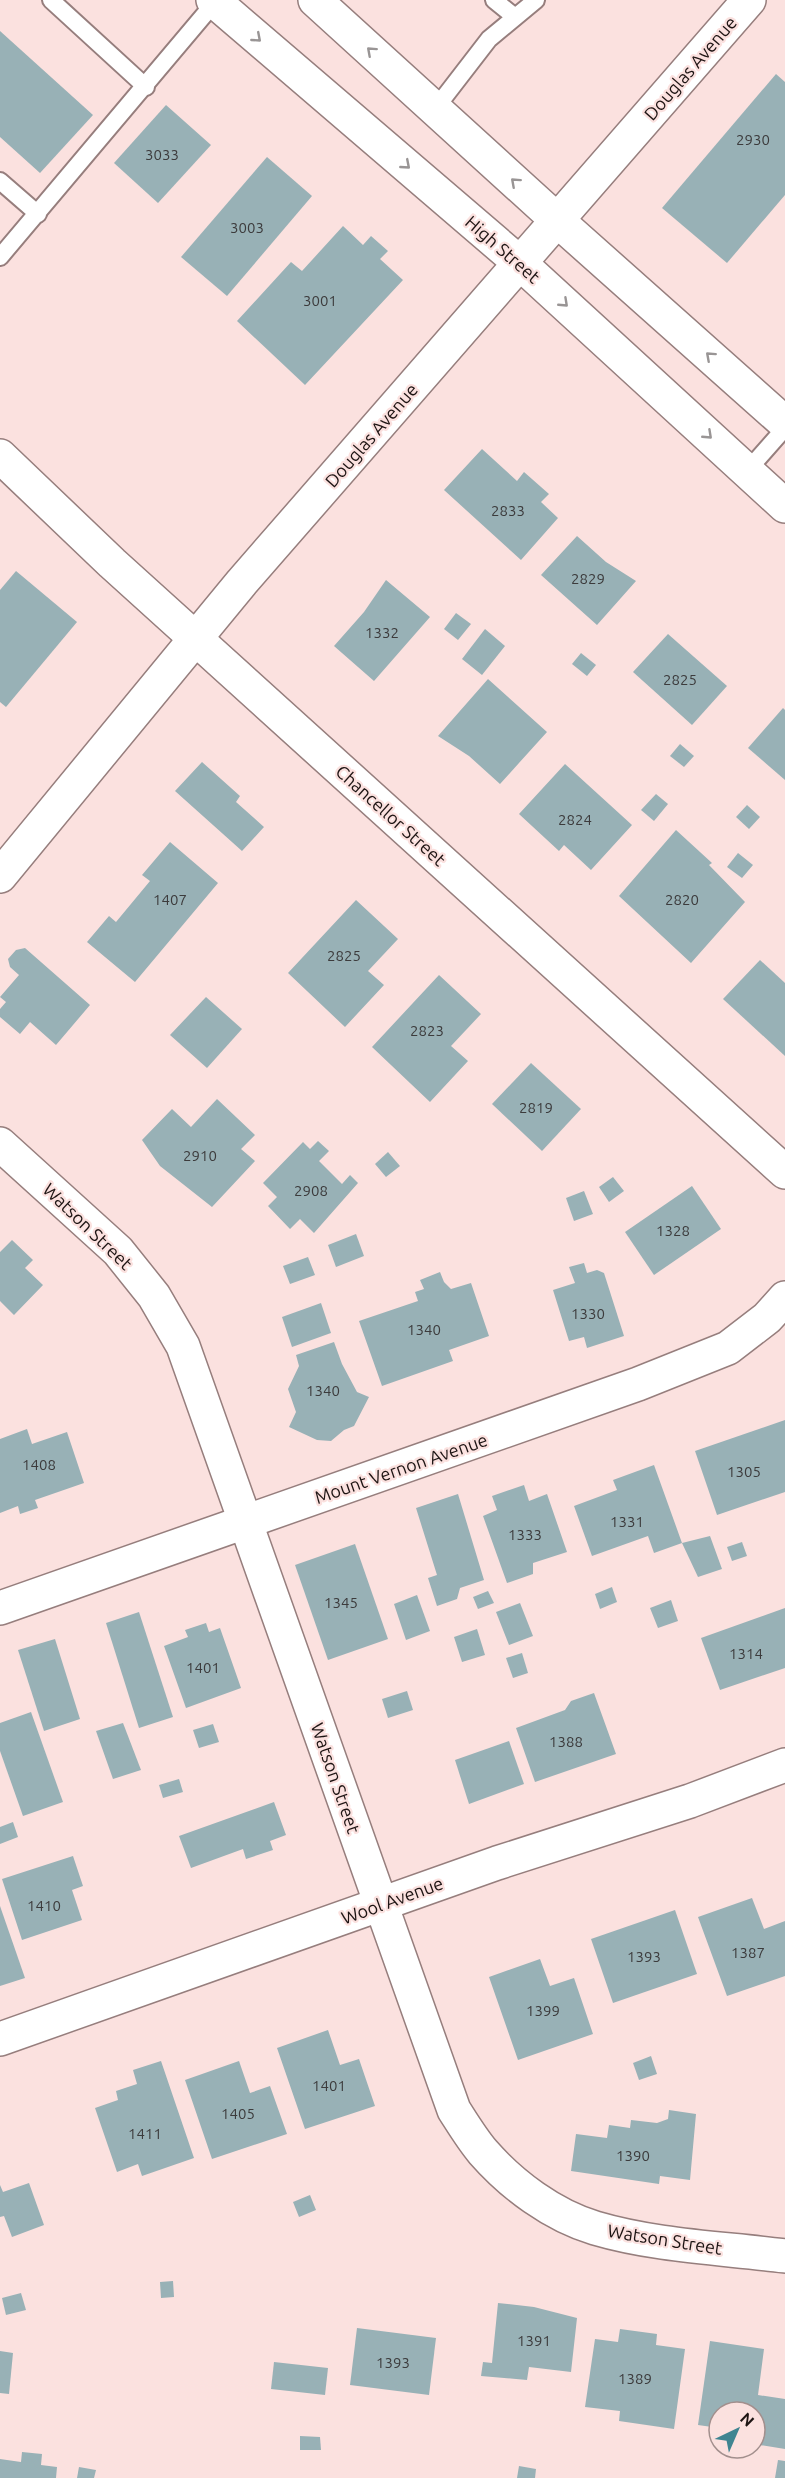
<svg xmlns="http://www.w3.org/2000/svg" width="785" height="2478" viewBox="0 0 785 2478" font-family="Ubuntu,sans-serif">
  <style>
    .building { fill: #98b1b6 }
    .lines { fill: none; stroke-linecap: round; stroke-linejoin: round }
    .lane-casing { stroke: #967e7d; stroke-width: 20 }
    .street-casing { stroke: #967e7d; stroke-width: 36 }
    .secondary-casing { stroke: #967e7d; stroke-width: 36 }
    .lane { stroke: #fff; stroke-width: 16 }
    .street { stroke: #fff; stroke-width: 33 }
    .secondary { stroke: #fff; stroke-width: 33 }
    .oneway { stroke: #999595 }
    .labels { text-anchor: middle; dominant-baseline: central; stroke-width: 4.5; stroke-linejoin: round; paint-order: stroke }
    .number-label { font-size: 15px; fill: #3c3b3c }
    .street-label { font-size: 18px; fill: #1d1413; stroke: #fbe1df }
  </style>
  <rect width="100%" height="100%" fill="#fbe1df"/>
  <g class="building">
    <polygon points="0,31 93,115 40,173 0,137"/>
    <polygon points="776,74 785,82 785,195 727,263 662,208"/>
    <polygon points="166,105 211,145 158,203 114,163"/>
    <polygon points="267,157 312,196 227,296 181,257"/>
    <polygon points="343,226 363,245 371,236 388,251 380,259 403,280 305,385 237,321 291,262 302,271"/>
    <polygon points="482,449 517,481 524,472 549,494 541,502 558,518 521,560 444,490"/>
    <polygon points="577,536 606,562 636,581 597,625 541,575"/>
    <polygon points="16,571 77,622 6,707 0,702 0,590"/>
    <polygon points="386,580 430,617 374,681 334,646 364,612"/>
    <polygon points="456,613 471,624 458,640 444,629"/>
    <polygon points="485,629 505,646 482,675 462,659"/>
    <polygon points="668,634 727,686 692,725 633,672"/>
    <polygon points="581,653 596,665 587,676 572,664"/>
    <polygon points="488,679 547,732 500,784 469,756 438,736"/>
    <polygon points="783,708 785,710 785,780 748,748"/>
    <polygon points="680,744 694,756 684,767 670,756"/>
    <polygon points="202,762 240,796 236,802 264,827 242,851 175,791"/>
    <polygon points="565,764 632,825 591,870 564,845 559,851 519,814"/>
    <polygon points="656,794 668,804 654,821 641,810"/>
    <polygon points="747,805 760,817 749,829 736,817"/>
    <polygon points="676,830 712,863 709,865 745,902 691,963 619,896"/>
    <polygon points="170,842 218,883 135,982 87,942 109,916 116,922 150,881 142,875"/>
    <polygon points="738,853 753,865 742,878 727,867"/>
    <polygon points="356,900 398,939 368,971 384,985 345,1027 288,973"/>
    <polygon points="25,948 90,1005 56,1045 30,1022 20,1034 0,1017 0,1009 6,1002 0,997 19,975 10,967 8,959 16,950"/>
    <polygon points="760,960 785,983 785,1056 723,999"/>
    <polygon points="439,975 481,1014 451,1046 468,1061 430,1102 372,1047"/>
    <polygon points="206,997 242,1029 207,1068 170,1035"/>
    <polygon points="531,1063 581,1109 542,1151 492,1104"/>
    <polygon points="217,1099 255,1135 241,1149 255,1161 212,1207 160,1166 142,1140 172,1109 191,1127"/>
    <polygon points="318,1141 329,1151 319,1161 342,1184 350,1175 358,1183 314,1233 300,1219 290,1229 268,1206 277,1197 263,1183 303,1142 310,1149"/>
    <polygon points="388,1152 400,1166 386,1177 375,1164"/>
    <polygon points="613,1177 624,1191 609,1202 599,1187"/>
    <polygon points="692,1186 721,1229 654,1275 625,1232"/>
    <polygon points="584,1191 593,1214 574,1221 566,1198"/>
    <polygon points="356,1234 364,1256 336,1267 328,1245"/>
    <polygon points="12,1240 33,1260 25,1268 43,1285 14,1315 0,1301 0,1252"/>
    <polygon points="308,1257 315,1275 290,1284 283,1266"/>
    <polygon points="584,1263 587,1273 597,1270 604,1273 624,1336 587,1348 584,1337 569,1341 553,1290 575,1283 569,1267"/>
    <polygon points="440,1272 444,1282 451,1289 471,1283 489,1336 449,1350 453,1361 382,1386 359,1321 418,1301 415,1292 424,1289 420,1280"/>
    <polygon points="321,1303 331,1333 292,1347 282,1317"/>
    <polygon points="334,1342 342,1364 357,1392 369,1397 354,1426 344,1430 331,1441 317,1440 289,1427 296,1412 288,1389 299,1366 296,1355"/>
    <polygon points="785,1420 785,1492 717,1515 695,1451"/>
    <polygon points="27,1429 32,1444 67,1432 84,1483 35,1500 38,1508 20,1514 18,1506 0,1513 0,1439"/>
    <polygon points="654,1465 682,1543 710,1536 722,1569 698,1577 682,1543 654,1553 648,1536 592,1556 574,1506 617,1490 613,1480"/>
    <polygon points="524,1485 529,1501 547,1494 567,1552 533,1563 533,1574 507,1583 483,1516 497,1510 492,1496"/>
    <polygon points="458,1494 484,1580 460,1588 457,1599 437,1606 428,1578 437,1575 416,1508"/>
    <polygon points="742,1542 747,1556 732,1561 727,1547"/>
    <polygon points="355,1544 388,1639 328,1660 295,1565"/>
    <polygon points="612,1587 617,1602 600,1609 595,1594"/>
    <polygon points="488,1591 494,1603 478,1609 473,1597"/>
    <polygon points="417,1595 430,1631 406,1640 394,1604"/>
    <polygon points="671,1600 678,1621 658,1628 650,1608"/>
    <polygon points="520,1603 533,1636 509,1645 496,1612"/>
    <polygon points="785,1608 785,1668 720,1690 701,1638"/>
    <polygon points="139,1612 173,1717 139,1728 106,1623"/>
    <polygon points="206,1623 209,1632 220,1628 241,1688 186,1708 164,1646 188,1637 185,1630"/>
    <polygon points="477,1629 485,1655 462,1662 454,1637"/>
    <polygon points="55,1639 80,1719 44,1731 18,1650"/>
    <polygon points="522,1653 528,1673 513,1678 506,1658"/>
    <polygon points="407,1691 413,1710 388,1718 382,1699"/>
    <polygon points="594,1693 616,1754 535,1782 516,1728 565,1710 571,1701"/>
    <polygon points="31,1712 63,1802 23,1816 0,1751 0,1723"/>
    <polygon points="123,1723 141,1770 113,1779 96,1731"/>
    <polygon points="213,1724 219,1742 199,1748 193,1730"/>
    <polygon points="509,1741 524,1784 469,1804 455,1760"/>
    <polygon points="179,1779 183,1792 163,1798 159,1785"/>
    <polygon points="274,1802 286,1835 270,1841 273,1850 246,1859 243,1849 191,1868 179,1836"/>
    <polygon points="13,1822 18,1837 0,1844 0,1827"/>
    <polygon points="73,1856 83,1886 72,1890 82,1920 22,1940 2,1879"/>
    <polygon points="752,1898 764,1929 785,1921 785,1976 727,1996 698,1917"/>
    <polygon points="0,1906 25,1978 0,1986"/>
    <polygon points="675,1910 697,1974 613,2003 591,1939"/>
    <polygon points="540,1959 550,1986 574,1978 593,2034 518,2060 489,1977"/>
    <polygon points="328,2030 340,2065 359,2059 375,2106 305,2129 277,2048"/>
    <polygon points="651,2056 657,2074 639,2080 633,2063"/>
    <polygon points="161,2061 194,2158 142,2176 138,2164 117,2172 95,2108 118,2100 116,2091 137,2084 133,2070"/>
    <polygon points="239,2061 250,2093 270,2086 287,2134 212,2159 185,2080"/>
    <polygon points="669,2110 696,2114 690,2180 660,2176 659,2184 571,2171 576,2134 607,2138 609,2125 630,2128 631,2120 657,2123 668,2119"/>
    <polygon points="29,2183 44,2225 12,2237 4,2216 0,2217 0,2185 3,2192"/>
    <polygon points="310,2195 316,2210 299,2217 293,2202"/>
    <polygon points="173,2281 174,2297 161,2298 160,2282"/>
    <polygon points="21,2293 26,2310 6,2315 2,2298"/>
    <polygon points="498,2303 534,2307 577,2318 571,2372 529,2367 527,2380 481,2376 483,2362 492,2363"/>
    <polygon points="357,2328 436,2338 429,2395 350,2385"/>
    <polygon points="620,2329 657,2334 656,2345 685,2349 674,2429 619,2421 620,2411 585,2407 595,2339 618,2342"/>
    <polygon points="710,2341 764,2349 758,2395 785,2399 785,2449 760,2445 762,2434 755,2433 755,2412 719,2412 719,2428 698,2425"/>
    <polygon points="0,2351 13,2353 9,2394 0,2393"/>
    <polygon points="274,2362 328,2368 325,2395 271,2389"/>
    <polygon points="300,2436 320,2437 321,2450 300,2450"/>
    <polygon points="22,2452 42,2454 41,2465 57,2467 56,2478 0,2478 0,2459 21,2462"/>
    <polygon points="778,2460 785,2461 785,2478 775,2478"/>
    <polygon points="519,2466 536,2469 535,2478 517,2478"/>
    <polygon points="79,2467 96,2470 94,2478 77,2478"/>
  </g>
  <g class="lines">
    <defs>
      <g id="lane">
        <polyline points="51,0 146,87"/>
        <polyline points="494,0 515,17"/>
        <polyline points="435,109 489,39 536,0"/>
        <polyline points="0,181 38,214"/>
        <polyline points="0,257 215,2"/>
        <polyline points="747,471 785,428"/>
      </g>
      <g id="street">
        <polyline points="0,456 112,563 785,1172"/>
        <polyline points="0,876 242,582 749,0"/>
        <path d="M 0,1144 L 118,1251 L 154,1296 L 183,1346 L 454,2110 C 463,2124 472,2139 483,2152 C 512,2185 552,2215 595,2228 C 656,2246 722,2248 785,2256"/>
        <polyline points="0,1608 638,1384 728,1348 767,1318 785,1298"/>
        <polyline points="0,2039 497,1863 690,1801 785,1765"/>
      </g>
      <g id="secondary">
        <polyline points="213,0 521,264 785,506"/>
        <polyline points="315,0 558,221 785,423"/>
      </g>
    </defs>
    <use href="#lane" class="lane-casing"/>
    <use href="#street" class="street-casing"/>
    <use href="#secondary" class="secondary-casing"/>
    <use href="#lane" class="lane"/>
    <use href="#street" class="street"/>
    <use href="#secondary" class="secondary"/>
  </g>
  <defs><path id="oneway-chevron" d="M-2-3.5L2.5 0L-2 3.5" fill="none" stroke-width="1.6" stroke-linecap="round" stroke-linejoin="round" transform="scale(1.5)"/></defs>
  <g class="oneway">
    <use href="#oneway-chevron" transform="translate(257 38) rotate(41)"/>
    <use href="#oneway-chevron" transform="translate(371 51) rotate(-138)"/>
    <use href="#oneway-chevron" transform="translate(406 165) rotate(41)"/>
    <use href="#oneway-chevron" transform="translate(515 182) rotate(-138)"/>
    <use href="#oneway-chevron" transform="translate(564 303) rotate(43)"/>
    <use href="#oneway-chevron" transform="translate(710 356) rotate(-138)"/>
    <use href="#oneway-chevron" transform="translate(708 435) rotate(43)"/>
  </g>
  <g class="labels">
    <g class="number-label">
      <text x="753" y="139">2930</text>
      <text x="162" y="154">3033</text>
      <text x="247" y="227">3003</text>
      <text x="320" y="300">3001</text>
      <text x="508" y="510">2833</text>
      <text x="588" y="578">2829</text>
      <text x="382" y="632">1332</text>
      <text x="680" y="679">2825</text>
      <text x="575" y="819">2824</text>
      <text x="170" y="899">1407</text>
      <text x="682" y="899">2820</text>
      <text x="344" y="955">2825</text>
      <text x="427" y="1030">2823</text>
      <text x="536" y="1107">2819</text>
      <text x="200" y="1155">2910</text>
      <text x="311" y="1190">2908</text>
      <text x="673" y="1230">1328</text>
      <text x="588" y="1313">1330</text>
      <text x="424" y="1329">1340</text>
      <text x="323" y="1390">1340</text>
      <text x="39" y="1464">1408</text>
      <text x="744" y="1471">1305</text>
      <text x="627" y="1521">1331</text>
      <text x="525" y="1534">1333</text>
      <text x="341" y="1602">1345</text>
      <text x="746" y="1653">1314</text>
      <text x="203" y="1667">1401</text>
      <text x="566" y="1741">1388</text>
      <text x="44" y="1905">1410</text>
      <text x="748" y="1952">1387</text>
      <text x="644" y="1956">1393</text>
      <text x="543" y="2010">1399</text>
      <text x="329" y="2085">1401</text>
      <text x="238" y="2113">1405</text>
      <text x="145" y="2133">1411</text>
      <text x="633" y="2155">1390</text>
      <text x="534" y="2340">1391</text>
      <text x="393" y="2362">1393</text>
      <text x="635" y="2378">1389</text>
    </g>
    <g class="street-label">
      <text transform="translate(690 68) rotate(-49)">Douglas Avenue</text>
      <text transform="translate(503 249) rotate(41)">High Street</text>
      <text transform="translate(371 435) rotate(-49)">Douglas Avenue</text>
      <text transform="translate(391 815) rotate(42)">Chancellor Street</text>
      <text transform="translate(88 1226) rotate(44)">Watson Street</text>
      <text transform="translate(401 1468) rotate(-19)">Mount Vernon Avenue</text>
      <text transform="translate(336 1778) rotate(71)">Watson Street</text>
      <text transform="translate(392 1900) rotate(-20)">Wool Avenue</text>
      <text transform="translate(665 2239) rotate(9)">Watson Street</text>
    </g>
  </g>
  <g transform="translate(737 2430) rotate(44)"><circle r="28" fill="#fbe1df" stroke="#a28f8d" stroke-width="1.5"/>
  <path d="M0-4.5L10 22L0 15L-10 22Z" fill="#3f8591"/>
  <text y="-9" font-size="16" font-weight="bold" text-anchor="middle" fill="#1d1413">N</text>
  </g>
</svg>
